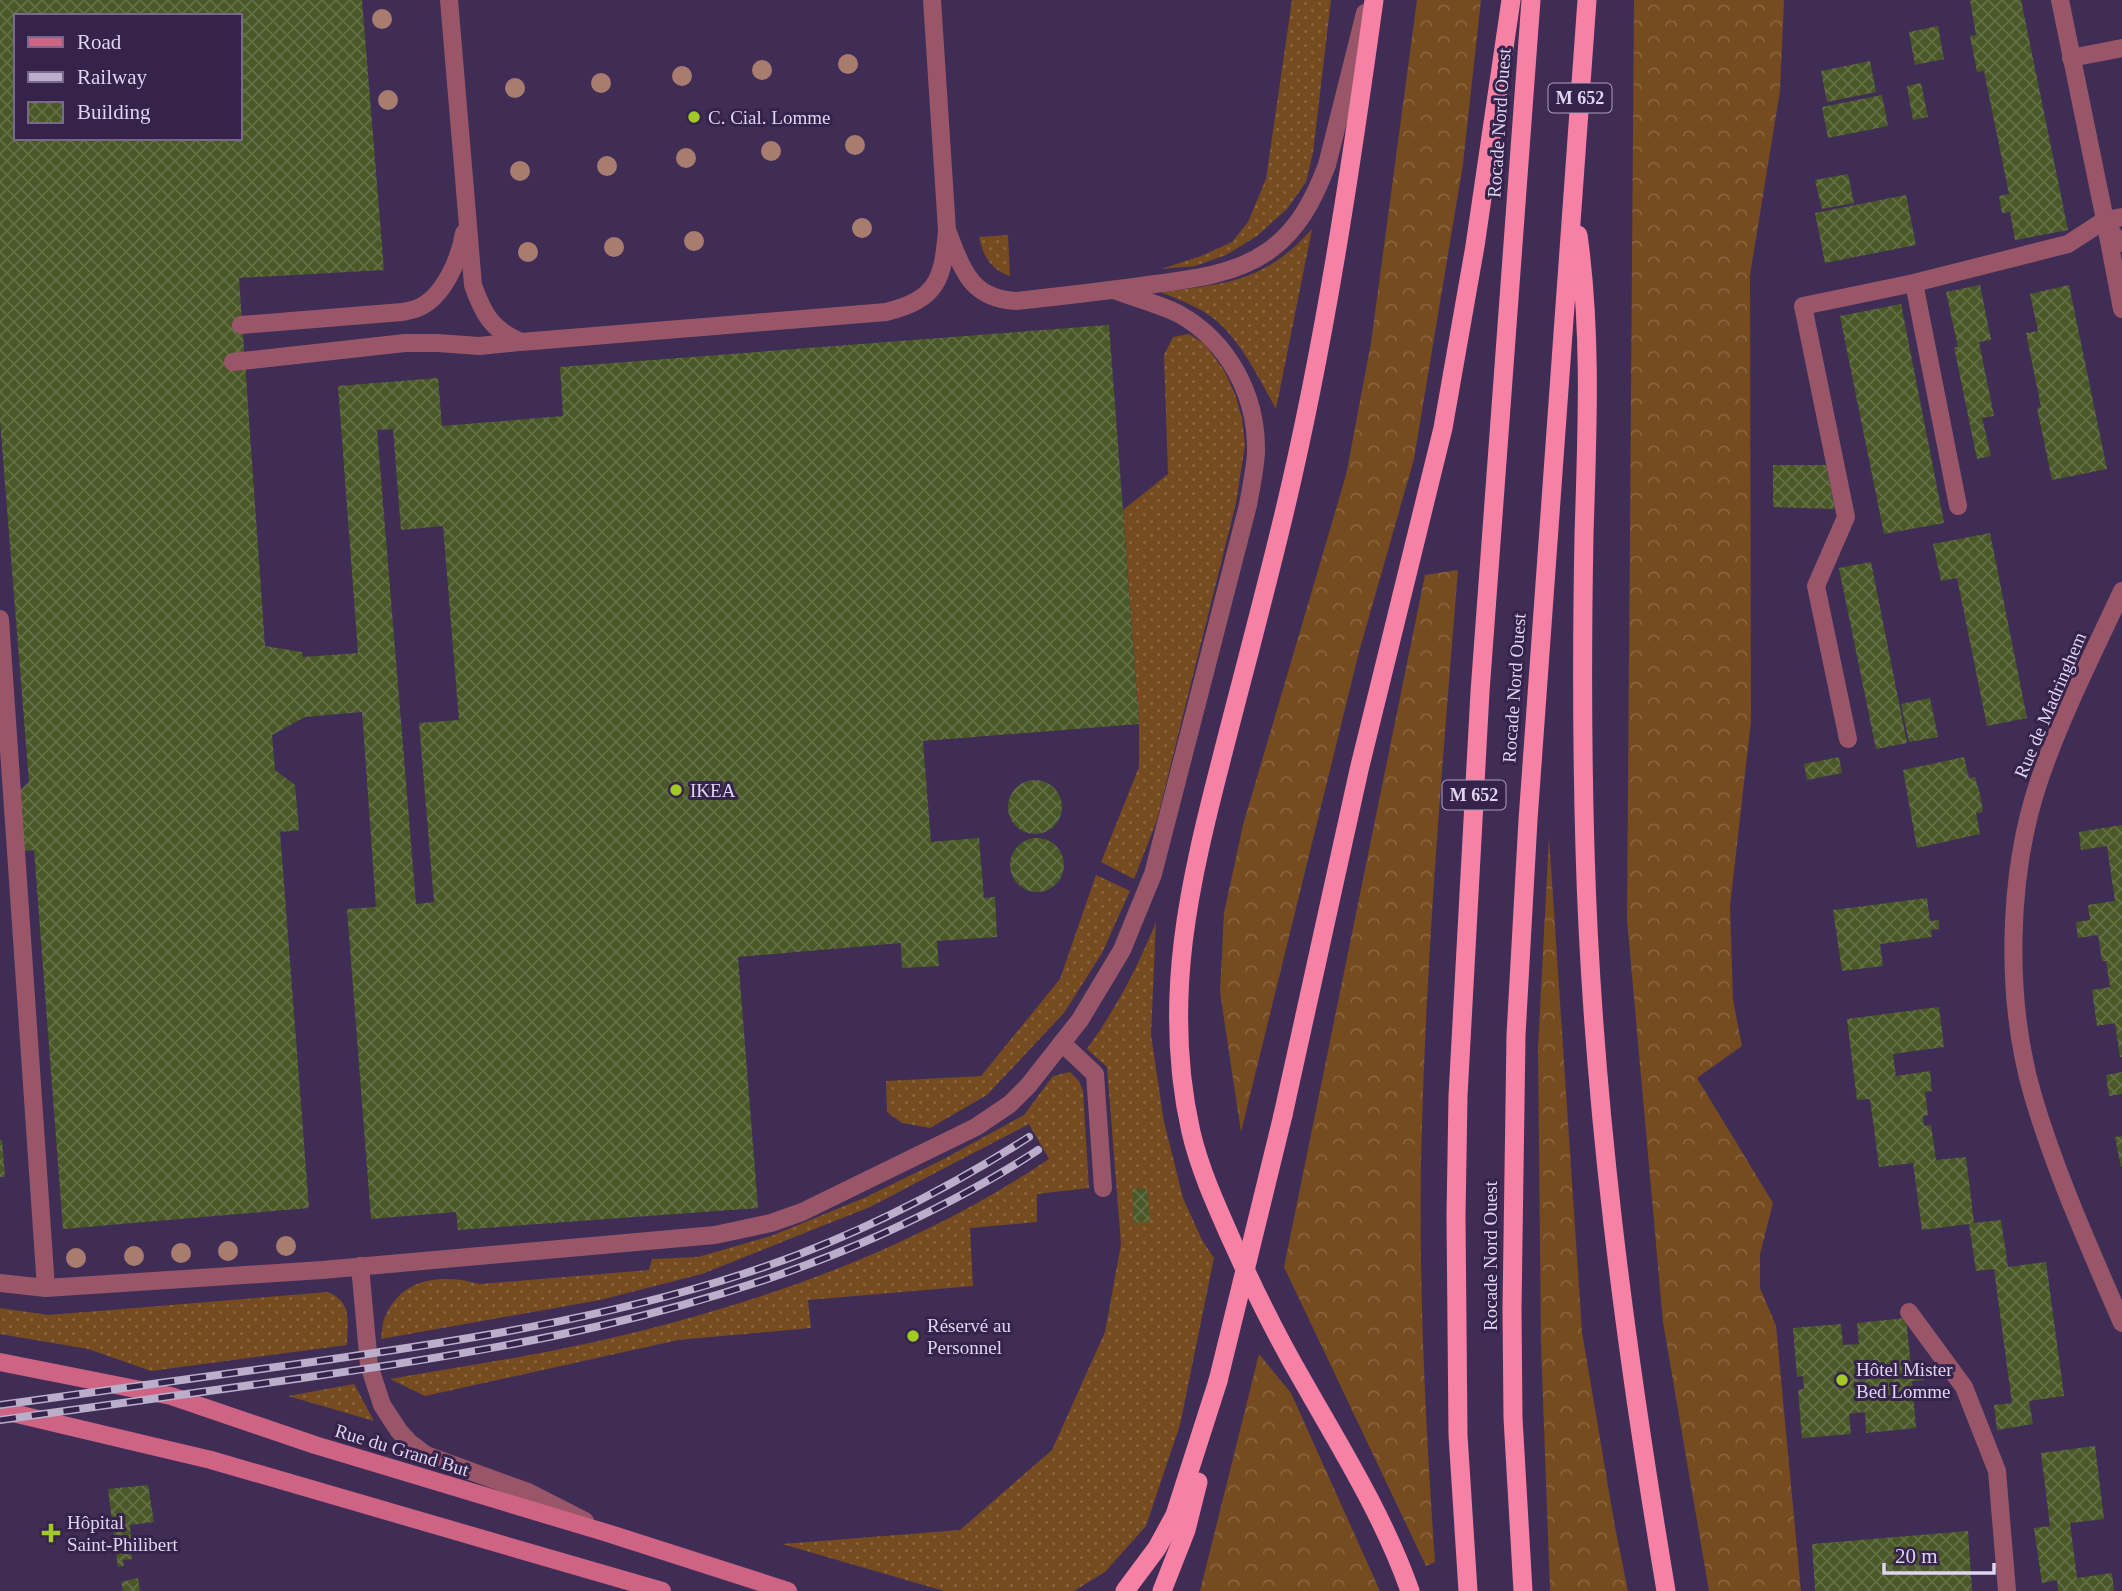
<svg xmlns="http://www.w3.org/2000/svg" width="2122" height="1591" viewBox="0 0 2122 1591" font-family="Georgia,serif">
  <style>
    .grass { fill: url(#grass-dots) }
    .forest { fill: url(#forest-crowns) }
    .building { fill: url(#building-cross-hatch); fill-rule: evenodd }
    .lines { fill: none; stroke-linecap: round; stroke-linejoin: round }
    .service { stroke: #995669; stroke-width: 18 }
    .minor { stroke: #995669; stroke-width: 18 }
    .secondary { stroke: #ce6383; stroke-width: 18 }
    .trunk { stroke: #f681a4; stroke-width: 19 }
    .rail-casing { stroke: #baaecb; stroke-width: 8 }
    .rail { stroke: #35234b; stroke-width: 5; stroke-dasharray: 16; stroke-linecap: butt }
    .trunk-bridge { stroke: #f681a4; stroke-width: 19 }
    .tree { fill: #a87c6f }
    .poi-dot { fill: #a3c927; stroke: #35234b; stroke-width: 2.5 }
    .labels { text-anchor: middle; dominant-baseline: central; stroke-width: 6; stroke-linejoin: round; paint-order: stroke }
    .shield { fill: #35234b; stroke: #aca0be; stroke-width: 2 }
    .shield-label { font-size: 18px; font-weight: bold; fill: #dfd5ef }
    .poi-label { font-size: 19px; fill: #dfd5ef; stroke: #35234b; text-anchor: start }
    .street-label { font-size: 19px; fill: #dfd5ef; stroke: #35234b }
  </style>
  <defs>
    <pattern id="grass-dots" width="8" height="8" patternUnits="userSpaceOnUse" patternTransform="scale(1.75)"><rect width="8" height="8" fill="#764b1f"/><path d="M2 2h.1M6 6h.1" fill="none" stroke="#896440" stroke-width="1.8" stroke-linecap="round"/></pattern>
    <pattern id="forest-crowns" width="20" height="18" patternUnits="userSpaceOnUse" patternTransform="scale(1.75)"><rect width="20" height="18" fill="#764b1f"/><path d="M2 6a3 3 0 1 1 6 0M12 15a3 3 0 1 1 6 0" fill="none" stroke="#896440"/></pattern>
    <pattern id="building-cross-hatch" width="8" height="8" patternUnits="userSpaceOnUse" patternTransform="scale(1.75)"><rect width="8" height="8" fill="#4a5827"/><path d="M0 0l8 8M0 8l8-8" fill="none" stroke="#646f47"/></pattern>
  </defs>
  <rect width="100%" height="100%" fill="#3f2d56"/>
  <g class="grass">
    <polygon points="1292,0 1331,0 1313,153 1306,182 1287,209 1257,236 1226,255 1195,266 1161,269 1201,256 1232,242 1248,222 1266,179"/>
    <path d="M 1312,229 L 1276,409 C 1260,380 1243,345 1218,322 C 1202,308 1180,300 1160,292 C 1226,284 1265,282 1312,229 Z"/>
    <path d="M 1008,235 L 1010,276 C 991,270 983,256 979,237 Z"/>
    <polygon points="1189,334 1205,344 1225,372 1235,394 1242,418 1245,445 1236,503 1157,820 1134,879 1101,862 1139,767 1139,724 1123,510 1168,474 1164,355 1173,337"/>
    <polygon points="1096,875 1130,891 1102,953 1064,1013 987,1095 930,1128 902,1123 887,1112 886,1081 981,1076 1060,979"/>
    <path d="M 1156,922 L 1151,1035 L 1164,1122 L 1183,1198 L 1202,1240 L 1214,1258 L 1180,1425 L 1146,1526 L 1105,1572 L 1074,1591 L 944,1591 L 782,1544 L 960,1530 L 1052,1450 L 1105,1332 L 1121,1244 L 1107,1067 L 1087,1049 C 1115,1010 1138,967 1156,922 Z"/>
    <path d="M 1070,1072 L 1079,1081 L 1083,1091 L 1089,1188 L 1037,1194 L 1037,1222 L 970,1228 L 973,1286 L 808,1300 L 811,1328 L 678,1340 L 425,1396 L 390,1379 C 458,1367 527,1357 594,1342 C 753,1306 913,1251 1049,1159 L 1029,1124 L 870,1207 L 702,1274 L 600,1300 L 381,1339 C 382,1332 382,1323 385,1317 C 402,1276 444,1274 480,1284 L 649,1270 L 652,1259 L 698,1257 L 771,1236 L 864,1198 L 942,1160 L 1024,1115 L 1053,1076 Z"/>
    <path d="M 328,1292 C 353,1303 347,1321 347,1345 L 151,1371 L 88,1349 L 0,1334 L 0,1308 L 49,1315 Z"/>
    <polygon points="354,1384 374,1421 288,1396"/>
  </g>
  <g class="forest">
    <polygon points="1417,0 1481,0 1463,164 1414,459 1359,652 1241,1132 1220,992 1224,913 1243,825 1346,475 1371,343"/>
    <polygon points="1634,0 1784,0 1780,91 1750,275 1751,721 1730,906 1733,1000 1742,1046 1697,1078 1773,1203 1760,1254 1760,1288 1776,1326 1801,1591 1709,1591 1663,1322 1627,920"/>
    <path d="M 1458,570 C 1442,768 1425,967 1421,1166 C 1419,1298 1426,1431 1435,1562 L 1426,1566 L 1284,1267 L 1425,575 Z"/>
    <polygon points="1549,837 1582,1332 1615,1527 1628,1591 1550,1591 1541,1345 1538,1048"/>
    <polygon points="1259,1354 1291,1393 1380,1591 1200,1591"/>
  </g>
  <g class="building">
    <path d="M 0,0 L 362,0 L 384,270 L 239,278 L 265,646 L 302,652 L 303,657 L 358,653 L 338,386 L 438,378 L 442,426 L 563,416 L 560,367 L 1109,325 L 1139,724 L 923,741 L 931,842 L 979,838 L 984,898 L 995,897 L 997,937 L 937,941 L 939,966 L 902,968 L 901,943 L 738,957 L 758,1208 L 458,1230 L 456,1212 L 371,1219 L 347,909 L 376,907 L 362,712 L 305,717 L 272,735 L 275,770 L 295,785 L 299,830 L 280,832 L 309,1208 L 63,1229 L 34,850 L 12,852 L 7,803 L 29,782 L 0,421 ZM 16,16 L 240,16 L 240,138 L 16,138 ZM 393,429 L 401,530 L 443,526 L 459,720 L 419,723 L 434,902 L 416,904 L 377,430 Z"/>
    <polygon points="1970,0 2021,0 2068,230 2015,240 2010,212 2002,213 1999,196 2009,194 1984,71 1977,72 1970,36 1976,35"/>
    <polygon points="1938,26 1944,59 1915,65 1909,32"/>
    <polygon points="1870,61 1876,92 1827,102 1821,71"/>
    <polygon points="1921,83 1928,117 1913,120 1907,86"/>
    <polygon points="1882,95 1888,126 1828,138 1822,107"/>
    <polygon points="1848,174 1854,203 1822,209 1815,180"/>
    <polygon points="1906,195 1916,245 1825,263 1815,213"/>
    <polygon points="1980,285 1991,340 1979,342 1994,416 1982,418 1991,456 1977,459 1954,347 1958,347 1946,292"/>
    <polygon points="2069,285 2107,469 2052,480 2037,408 2041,407 2026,333 2038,331 2030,294"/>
    <polygon points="1901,304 1944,523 1884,534 1840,316"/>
    <polygon points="1773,465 1826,465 1835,509 1773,507"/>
    <polygon points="1990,533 2027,718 1987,726 1957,578 1941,581 1933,544"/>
    <polygon points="1871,562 1907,743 1876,749 1839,568"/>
    <polygon points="1930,698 1938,737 1909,742 1901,704"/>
    <polygon points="1839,757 1842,773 1807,780 1804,764"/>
    <polygon points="1964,757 1969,778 1975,777 1980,794 1983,812 1976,813 1980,834 1917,848 1903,770"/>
    <circle cx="1035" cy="807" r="27"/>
    <polygon points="2122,825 2122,1057 2120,1057 2115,1023 2097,1026 2092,990 2110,987 2106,961 2102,961 2098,935 2078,938 2076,922 2090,920 2088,905 2115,901 2107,846 2081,850 2079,832"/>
    <circle cx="1037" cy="865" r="27"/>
    <polygon points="1927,898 1930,921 1939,920 1939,929 1931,930 1932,937 1880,944 1883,966 1842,971 1833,910"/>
    <polygon points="1939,1007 1944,1047 1893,1054 1896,1076 1930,1071 1932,1091 1925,1092 1928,1115 1923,1116 1924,1126 1931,1125 1936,1160 1966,1157 1974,1223 2001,1220 2008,1267 2046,1262 2064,1396 2029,1401 2033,1424 1997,1430 1994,1405 2012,1403 1994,1269 1976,1271 1969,1224 1922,1230 1913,1163 1879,1167 1870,1099 1857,1100 1847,1019"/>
    <polygon points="2122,1072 2122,1094 2109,1096 2106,1075"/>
    <polygon points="2122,1136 2122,1167 2121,1167 2115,1137"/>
    <polygon points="0,1140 2,1140 5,1177 0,1177"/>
    <polygon points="1147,1188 1150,1222 1134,1223 1132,1189"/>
    <polygon points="1906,1318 1911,1367 1922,1366 1924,1380 1912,1381 1916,1428 1866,1433 1865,1412 1849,1414 1851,1434 1802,1438 1798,1390 1804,1389 1803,1376 1797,1377 1793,1328 1841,1324 1843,1345 1859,1344 1857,1323"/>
    <polygon points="2095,1446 2104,1519 2070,1523 2077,1578 2112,1573 2114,1591 2058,1591 2057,1580 2042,1583 2034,1528 2050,1526 2041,1453"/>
    <polygon points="148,1485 154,1522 130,1525 132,1559 123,1560 124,1566 118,1567 108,1489"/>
    <polygon points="1968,1531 1972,1591 1815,1591 1812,1544"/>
    <polygon points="138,1578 140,1591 123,1591 121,1582"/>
  </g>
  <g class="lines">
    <g class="service">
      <path d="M 449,0 L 473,285 C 483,314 492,330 521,342 L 886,312 C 938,299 943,279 947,230 L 932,0"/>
      <polyline points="2071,58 2122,48"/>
      <path d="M 948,233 C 963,270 970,298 1016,301 C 1062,296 1108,291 1155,284 C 1193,279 1235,274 1267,252 C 1298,231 1314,199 1327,165 L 1365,13"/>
      <polyline points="1914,283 1958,506"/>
      <path d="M 241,325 L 402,312 C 407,311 413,310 418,308 C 444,297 460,258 464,233"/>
      <polyline points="233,362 405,343 438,343 479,346 519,342"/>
      <polyline points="0,619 46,1288"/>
      <polyline points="1848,739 1816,586 1846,517 1803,306 1914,283 2068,244 2105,220"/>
      <polyline points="1062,1043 1095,1074 1103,1188"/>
      <polyline points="360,1266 369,1365 382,1405 399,1431 410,1443 426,1455 528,1492 585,1521"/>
      <path d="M 0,1283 L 46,1288 L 322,1270 L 715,1235 L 771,1223 L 802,1212 L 976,1127 L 1010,1104 L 1028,1086 L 1080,1020 L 1122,950 L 1153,874 L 1248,505 C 1251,488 1255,470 1256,452 C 1257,396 1229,342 1179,314 C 1159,304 1135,298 1114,290"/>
      <polyline points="1909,1312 1964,1387 1997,1471 2007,1591"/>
    </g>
    <g class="minor">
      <polyline points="2060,0 2105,220 2114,236 2122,243"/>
      <polyline points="2122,217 2105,220 2122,309"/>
      <path d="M 2122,591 C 2093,654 2061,716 2039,781 C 2007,876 2005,1000 2033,1096 C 2056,1174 2090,1249 2122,1323"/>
    </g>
    <g class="secondary">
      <polyline points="0,1362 171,1396 315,1445 604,1532 788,1591"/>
      <polyline points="0,1410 211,1460 662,1591"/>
    </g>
    <g class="trunk">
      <path d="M 1374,0 C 1350,174 1324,348 1283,518 C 1264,597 1243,675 1223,753 C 1190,881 1161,999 1191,1132 C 1200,1170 1216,1205 1232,1241 C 1254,1290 1277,1337 1304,1383 C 1342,1450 1384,1517 1410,1591"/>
      <path d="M 1578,235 C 1592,335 1587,435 1584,535 C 1582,640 1582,745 1585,850 C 1592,1099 1625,1346 1666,1591"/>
      <polyline points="1283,1115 1359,770 1443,428 1475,246 1511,0"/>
      <polyline points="1125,1591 1157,1548 1175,1515 1218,1381"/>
      <polyline points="1162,1591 1186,1530 1198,1482"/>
      <polyline points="1468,1591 1458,1435 1456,1216 1458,1096 1480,692 1531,0"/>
      <polyline points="1523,1591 1513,1418 1512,1309 1516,1035 1528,820 1587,0"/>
    </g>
    <defs>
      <g id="rail">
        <path d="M 0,1405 C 102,1391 203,1377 305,1363 C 452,1342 601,1320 743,1274 C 843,1242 941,1193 1029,1137"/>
        <path d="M 0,1420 C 101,1406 201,1392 302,1378 C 500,1350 696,1317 880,1235 C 935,1210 988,1183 1038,1150"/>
      </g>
    </defs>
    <use href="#rail" class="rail-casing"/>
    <use href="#rail" class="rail"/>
    <polyline class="trunk-bridge" points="1218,1381 1283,1115"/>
  </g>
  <g class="tree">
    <circle cx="382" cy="19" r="10"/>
    <circle cx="848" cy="64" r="10"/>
    <circle cx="762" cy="70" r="10"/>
    <circle cx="682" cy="76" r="10"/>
    <circle cx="601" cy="83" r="10"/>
    <circle cx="515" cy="88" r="10"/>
    <circle cx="388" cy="100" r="10"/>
    <circle cx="855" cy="145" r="10"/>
    <circle cx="771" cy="151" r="10"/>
    <circle cx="686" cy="158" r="10"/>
    <circle cx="607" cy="166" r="10"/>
    <circle cx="520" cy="171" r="10"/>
    <circle cx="862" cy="228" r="10"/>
    <circle cx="694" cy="241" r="10"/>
    <circle cx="614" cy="247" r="10"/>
    <circle cx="528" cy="252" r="10"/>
    <circle cx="286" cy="1246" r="10"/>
    <circle cx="228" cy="1251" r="10"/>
    <circle cx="181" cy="1253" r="10"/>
    <circle cx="134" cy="1256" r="10"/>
    <circle cx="76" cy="1258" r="10"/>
  </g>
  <g class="poi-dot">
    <circle cx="694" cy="117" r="7"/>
    <circle cx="676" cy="790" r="7"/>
    <circle cx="913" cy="1336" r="7"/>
    <circle cx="1842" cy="1380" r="7"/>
    <path d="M47.5 1522.5h7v7h7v7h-7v7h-7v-7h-7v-7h7z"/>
  </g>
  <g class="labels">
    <g class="shield">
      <rect x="1548.5" y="83.5" width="63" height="29" rx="5"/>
      <rect x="1442.5" y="780.5" width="63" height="29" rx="5"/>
    </g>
    <g class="shield-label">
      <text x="1580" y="98">M 652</text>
      <text x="1474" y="795">M 652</text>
    </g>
    <g class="poi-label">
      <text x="708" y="117">C. Cial. Lomme</text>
      <text x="690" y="790">IKEA</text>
      <text x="927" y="1325">Réservé au<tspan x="927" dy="22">Personnel</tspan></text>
      <text x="1856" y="1369">Hôtel Mister<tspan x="1856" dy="22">Bed Lomme</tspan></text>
      <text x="67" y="1522">Hôpital<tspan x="67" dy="22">Saint-Philibert</tspan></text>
    </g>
    <g class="street-label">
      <text transform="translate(1499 123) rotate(-86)">Rocade Nord Ouest</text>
      <text transform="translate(1514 688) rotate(-86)">Rocade Nord Ouest</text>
      <text transform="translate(2050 705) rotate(-67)">Rue de Madringhem</text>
      <text transform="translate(1490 1256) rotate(-90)">Rocade Nord Ouest</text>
      <text transform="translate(402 1450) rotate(17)">Rue du Grand But</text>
    </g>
  </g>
  <rect x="14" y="14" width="228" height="126" fill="#35234b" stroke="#796a8d" stroke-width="2"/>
  <rect x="28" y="37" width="35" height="10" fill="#ce6383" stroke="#796a8d" stroke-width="2"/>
  <text x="77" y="49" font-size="21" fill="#dfd5ef">Road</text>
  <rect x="28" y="72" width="35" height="10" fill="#baaecb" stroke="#796a8d" stroke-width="2"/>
  <text x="77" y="84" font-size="21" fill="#dfd5ef">Railway</text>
  <rect x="28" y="102" width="35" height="21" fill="url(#building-cross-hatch)" stroke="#796a8d" stroke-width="2"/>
  <text x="77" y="119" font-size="21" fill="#dfd5ef">Building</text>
  <path d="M1884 1563v10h110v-10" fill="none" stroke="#dfd5ef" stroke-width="3.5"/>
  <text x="1895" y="1563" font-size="21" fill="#dfd5ef" stroke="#35234b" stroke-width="5" paint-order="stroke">20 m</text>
</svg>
